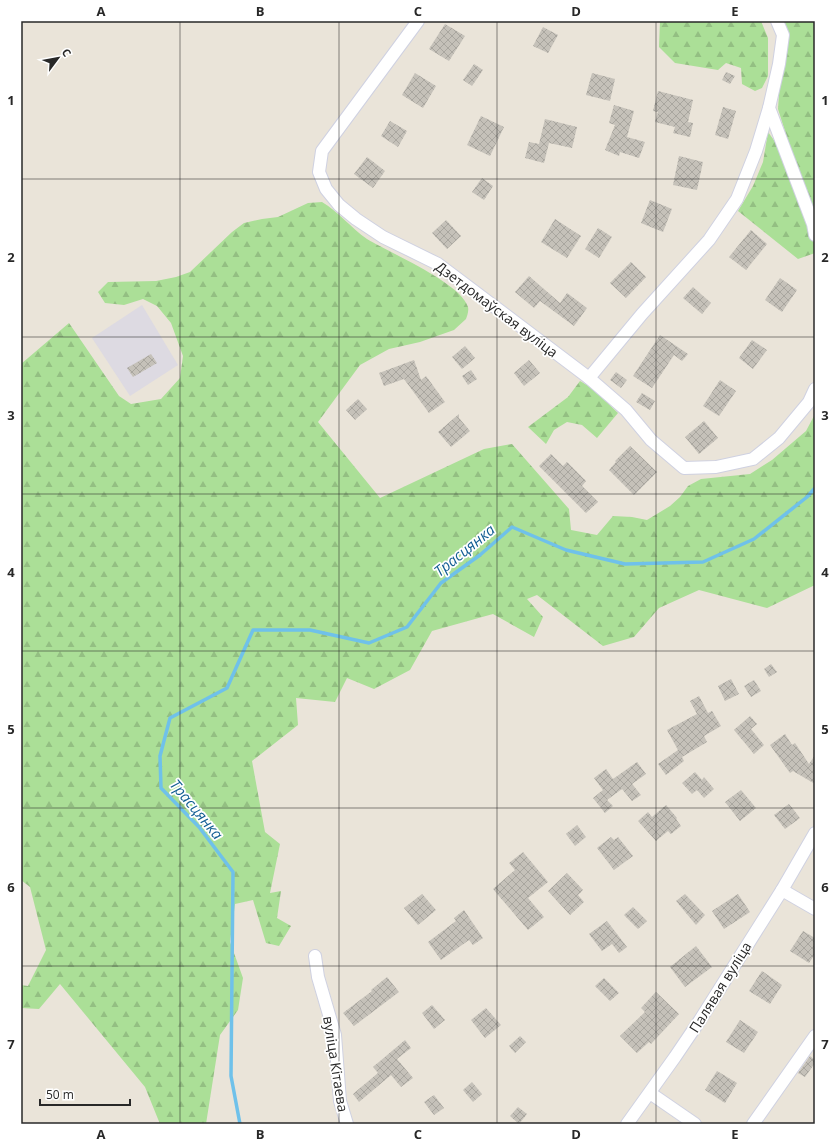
<svg xmlns="http://www.w3.org/2000/svg" width="836" height="1145" viewBox="0 0 836 1145" font-family="'Open Sans',sans-serif">
  <style>
    .industrial { fill: #dddae2 }
    .forest { fill: url(#forest-firs) }
    .lines { fill: none; stroke-linecap: round; stroke-linejoin: round }
    .stream { stroke: #6fc1ea; stroke-width: 3.5 }
    .building { fill: url(#building-cross-hatch) }
    .street-casing { stroke: #cfd1e1; stroke-width: 14 }
    .street { stroke: #fff; stroke-width: 12 }
    .grid { fill: none; stroke: #282828; stroke-width: 1; stroke-opacity: 0.55 }
    .labels { text-anchor: middle; dominant-baseline: central; stroke-width: 3.5; stroke-linejoin: round; paint-order: stroke }
    .street-label { font-size: 14px; fill: #282828; stroke: #fff }
    .water-label { font-size: 15px; font-style: italic; fill: #115d92; stroke: #fff }
    .neatline { fill: none; stroke: #282828; stroke-width: 1.5 }
    .grid-label { font-size: 13px; text-anchor: middle; font-weight: bold; fill: #282828 }
  </style>
  <defs>
    <pattern id="forest-firs" width="22" height="20" patternUnits="userSpaceOnUse"><rect width="22" height="20" fill="#abdf97"/><path d="M5 1l3.5 6h-7zM16 11l3.5 6h-7z" fill="#93bf82"/></pattern>
    <pattern id="building-cross-hatch" width="8" height="8" patternUnits="userSpaceOnUse"><rect width="8" height="8" fill="#c5c1b9"/><path d="M0 0l8 8M0 8l8-8" fill="none" stroke="#a9a69f"/></pattern>
  </defs>
  <rect width="100%" height="100%" fill="#eae4d9"/>
  <polygon class="industrial" points="142,305 178,365 130,396 92,338"/>
  <g class="forest">
    <polygon points="660,21 761,21 768,38 768,76 762,88 755,91 742,84 741,68 726,63 718,70 675,63 659,47"/>
    <polygon points="784,21 815,21 815,253 798,259 738,211 753,186 763,162 768,132 781,150 790,147 778,109 780,79 788,33"/>
    <path d="M 322,202 C 339,212 351,228 367,239 C 390,253 461,283 468,307 C 469,311 467,316 466,319 L 454,330 L 420,342 L 389,349 L 360,365 L 318,422 L 380,498 L 484,449 L 512,444 L 569,509 L 571,530 L 597,535 L 613,516 L 632,517 L 647,520 L 670,506 L 680,497 L 688,486 L 701,479 L 750,474 L 772,460 L 806,431 L 815,414 L 815,585 L 767,608 L 699,590 L 659,608 L 634,637 L 603,646 L 537,595 L 527,599 L 543,617 L 534,637 L 493,614 L 432,631 L 410,670 L 374,689 L 347,678 L 335,702 L 296,698 L 298,725 L 252,761 L 265,832 L 280,844 L 270,893 L 281,891 L 277,918 L 291,926 L 279,946 L 266,943 L 253,900 L 235,904 L 230,942 L 243,978 L 238,1010 L 220,1035 L 206,1124 L 160,1124 L 145,1087 L 60,984 L 39,1009 L 21,1008 L 21,985 L 28,986 L 46,950 L 30,887 L 21,880 L 21,364 L 69,323 L 119,396 L 131,404 L 161,399 L 180,378 L 183,356 L 171,323 L 157,306 L 143,299 L 124,305 L 105,303 L 98,292 L 108,282 L 156,281 L 176,277 L 190,272 L 232,232 L 244,223 L 262,219 L 278,217 L 308,203 Z"/>
    <polygon points="580,381 592,388 618,413 597,438 582,425 567,422 554,430 546,444 528,427 568,397"/>
  </g>
  <g class="lines">
    <polyline class="stream" points="240,1124 231,1076 233,872 199,827 161,788 160,756 170,718 227,688 253,630 310,630 369,643 407,627 441,583 480,555 512,527 566,550 625,564 703,562 754,539 807,497 815,488"/>
  </g>
  <g class="building">
    <polygon points="445,24 465,36 449,61 429,49"/>
    <polygon points="543,27 558,35 548,53 533,46"/>
    <polygon points="474,64 483,70 472,86 463,80"/>
    <polygon points="726,72 735,76 730,84 722,80"/>
    <polygon points="415,73 436,86 423,108 402,95"/>
    <polygon points="592,73 615,79 610,101 586,95"/>
    <polygon points="658,91 693,100 688,122 693,123 690,137 673,133 675,127 655,122 658,112 653,111"/>
    <polygon points="614,105 634,111 627,137 645,142 639,158 620,152 619,156 605,150 615,125 609,123"/>
    <polygon points="723,107 736,111 728,139 715,135"/>
    <polygon points="481,116 504,127 490,156 467,145"/>
    <polygon points="545,119 577,127 572,148 549,143 544,163 525,158 529,142 539,144"/>
    <polygon points="390,121 407,131 398,147 381,136"/>
    <polygon points="679,156 703,162 697,190 673,185"/>
    <polygon points="367,157 385,171 373,188 354,174"/>
    <polygon points="482,178 493,186 484,200 472,192"/>
    <polygon points="650,200 672,209 663,232 641,223"/>
    <polygon points="555,219 581,236 567,258 541,242"/>
    <polygon points="446,220 461,236 447,249 432,233"/>
    <polygon points="598,228 612,237 599,258 585,249"/>
    <polygon points="751,230 767,244 746,270 729,257"/>
    <polygon points="631,262 646,277 626,298 610,283"/>
    <polygon points="529,276 560,303 567,293 587,308 574,326 540,301 534,308 515,292"/>
    <polygon points="780,278 797,290 782,312 765,300"/>
    <polygon points="693,287 711,303 702,314 683,298"/>
    <polygon points="660,335 688,354 682,361 674,355 652,388 633,376"/>
    <polygon points="752,340 767,350 753,369 739,358"/>
    <polygon points="465,346 475,358 462,369 452,357"/>
    <polygon points="151,354 157,363 133,377 127,368"/>
    <polygon points="414,360 421,380 426,376 445,402 429,413 404,379 384,386 379,373"/>
    <polygon points="529,360 540,373 524,386 514,373"/>
    <polygon points="471,370 477,379 468,385 462,376"/>
    <polygon points="616,372 627,380 621,388 610,380"/>
    <polygon points="720,380 736,391 719,416 703,406"/>
    <polygon points="642,393 655,401 650,410 636,402"/>
    <polygon points="358,399 367,409 355,420 346,410"/>
    <polygon points="459,414 459,418 470,431 451,447 438,432"/>
    <polygon points="704,421 718,438 699,454 685,437"/>
    <polygon points="630,446 657,472 634,495 609,470 616,462 615,461"/>
    <polygon points="551,454 563,466 567,462 586,481 582,486 598,502 586,513 539,466"/>
    <polygon points="771,664 777,672 769,677 764,669"/>
    <polygon points="731,679 739,694 725,701 718,686"/>
    <polygon points="754,680 761,691 751,697 744,686"/>
    <polygon points="699,696 708,713 712,711 721,726 704,736 707,742 682,757 684,761 666,775 658,764 678,750 667,730 697,714 690,701"/>
    <polygon points="750,716 757,724 751,729 764,745 754,754 734,730"/>
    <polygon points="785,734 792,745 795,743 809,764 815,755 815,784 793,771 790,773 770,745"/>
    <polygon points="637,762 646,774 632,784 641,795 632,801 622,789 607,800 613,806 605,813 593,798 603,790 594,778 606,769 613,779"/>
    <polygon points="695,772 702,780 704,777 714,789 704,798 697,790 692,794 682,783"/>
    <polygon points="741,790 756,808 740,821 725,802"/>
    <polygon points="789,804 800,818 785,829 774,815"/>
    <polygon points="666,805 677,818 676,819 681,826 671,834 668,831 656,841 638,821 648,812 652,817"/>
    <polygon points="577,825 586,837 575,846 566,834"/>
    <polygon points="611,837 614,840 618,837 633,856 614,870 597,848"/>
    <polygon points="523,852 548,882 528,898 544,917 528,930 493,889 515,870 509,863"/>
    <polygon points="567,873 583,890 578,895 584,902 570,915 548,891"/>
    <polygon points="422,894 436,910 418,925 404,908"/>
    <polygon points="685,894 705,915 696,925 676,901"/>
    <polygon points="738,894 750,912 724,929 712,911"/>
    <polygon points="633,907 647,921 638,929 624,915"/>
    <polygon points="464,910 483,938 473,945 469,940 441,960 428,942 456,921 454,918"/>
    <polygon points="607,921 627,947 619,953 612,944 602,951 589,934"/>
    <polygon points="803,931 815,938 815,954 809,963 790,951"/>
    <polygon points="696,946 712,967 685,987 670,967"/>
    <polygon points="762,971 782,985 770,1004 749,991"/>
    <polygon points="387,977 399,992 354,1026 343,1013 372,991 371,990"/>
    <polygon points="604,978 619,993 610,1001 595,986"/>
    <polygon points="656,992 679,1014 651,1044 649,1042 637,1053 620,1036 645,1012 641,1008"/>
    <polygon points="432,1005 445,1020 434,1029 422,1013"/>
    <polygon points="486,1008 501,1025 485,1038 471,1020"/>
    <polygon points="740,1020 758,1032 744,1053 726,1042"/>
    <polygon points="520,1036 526,1042 515,1053 509,1046"/>
    <polygon points="405,1040 411,1048 397,1059 413,1078 401,1087 391,1075 359,1102 353,1094 378,1073 373,1067"/>
    <polygon points="810,1056 815,1060 815,1063 805,1077 798,1073"/>
    <polygon points="717,1071 737,1083 725,1103 705,1090"/>
    <polygon points="472,1082 482,1094 473,1102 463,1090"/>
    <polygon points="434,1095 444,1108 434,1115 424,1102"/>
    <polygon points="518,1107 527,1114 519,1124 510,1116"/>
  </g>
  <g class="lines">
    <defs>
      <g id="street">
        <polyline points="418,21 322,151 319,172 326,189 339,205 356,219 383,237 438,264 589,378 626,410 651,440 684,468 716,467 753,459 779,438 809,402 815,389"/>
        <polyline points="777,21 783,35 779,64 769,108 813,224 815,235"/>
        <polyline points="589,378 642,314 709,240 737,199 756,151 769,108"/>
        <polyline points="782,890 815,909"/>
        <polyline points="315,956 318,977 335,1035 340,1101 347,1124"/>
        <polyline points="650,1093 695,1124"/>
        <polyline points="627,1124 675,1057 700,1020 782,890 815,833"/>
        <polyline points="753,1124 815,1036"/>
      </g>
    </defs>
    <use href="#street" class="street-casing"/>
    <use href="#street" class="street"/>
  </g>
  <path class="grid" d="M 180,21 L 180,1124M 339,21 L 339,1124M 497,21 L 497,1124M 656,21 L 656,1124M 21,179 L 815,179M 21,337 L 815,337M 21,494 L 815,494M 21,651 L 815,651M 21,808 L 815,808M 21,966 L 815,966"/>
  <g class="labels">
    <g class="street-label">
      <text transform="translate(497 309) rotate(37)">Дзетдомаўская вуліца</text>
      <text transform="translate(720 987) rotate(-58)">Палявая вуліца</text>
      <text transform="translate(336 1064) rotate(81)">вуліца Кітаева</text>
    </g>
    <g class="water-label">
      <text transform="translate(464 550) rotate(-39)">Трасцянка</text>
      <text transform="translate(197 809) rotate(50)">Трасцянка</text>
    </g>
  </g>
  <rect width="836" height="1145" fill="none" stroke="#ffffff" stroke-width="44"/>
  <g transform="translate(58 58) rotate(58)" stroke="#ffffff" stroke-width="3" paint-order="stroke">
  <path d="M0-3L7 15L0 10L-7 15Z" fill="#282828"/>
  <text y="-6" font-size="11" font-weight="bold" text-anchor="middle" fill="#282828">С</text>
  </g>
  <path d="M40 1099v6h90v-6" fill="none" stroke="#282828" stroke-width="2"/>
  <text x="46" y="1099" font-size="12" fill="#282828" stroke="#ffffff" stroke-width="3" paint-order="stroke">50 m</text>
  <rect x="22" y="22" width="792" height="1101" class="neatline"/>
  <g class="grid-label">
    <text x="101" y="16">A</text>
    <text x="260" y="16">B</text>
    <text x="418" y="16">C</text>
    <text x="576" y="16">D</text>
    <text x="735" y="16">E</text>
    <text x="11" y="105">1</text>
    <text x="825" y="105">1</text>
    <text x="11" y="262">2</text>
    <text x="825" y="262">2</text>
    <text x="11" y="420">3</text>
    <text x="825" y="420">3</text>
    <text x="11" y="577">4</text>
    <text x="825" y="577">4</text>
    <text x="11" y="734">5</text>
    <text x="825" y="734">5</text>
    <text x="11" y="892">6</text>
    <text x="825" y="892">6</text>
    <text x="11" y="1049">7</text>
    <text x="825" y="1049">7</text>
    <text x="101" y="1139">A</text>
    <text x="260" y="1139">B</text>
    <text x="418" y="1139">C</text>
    <text x="576" y="1139">D</text>
    <text x="735" y="1139">E</text>
  </g>
</svg>
